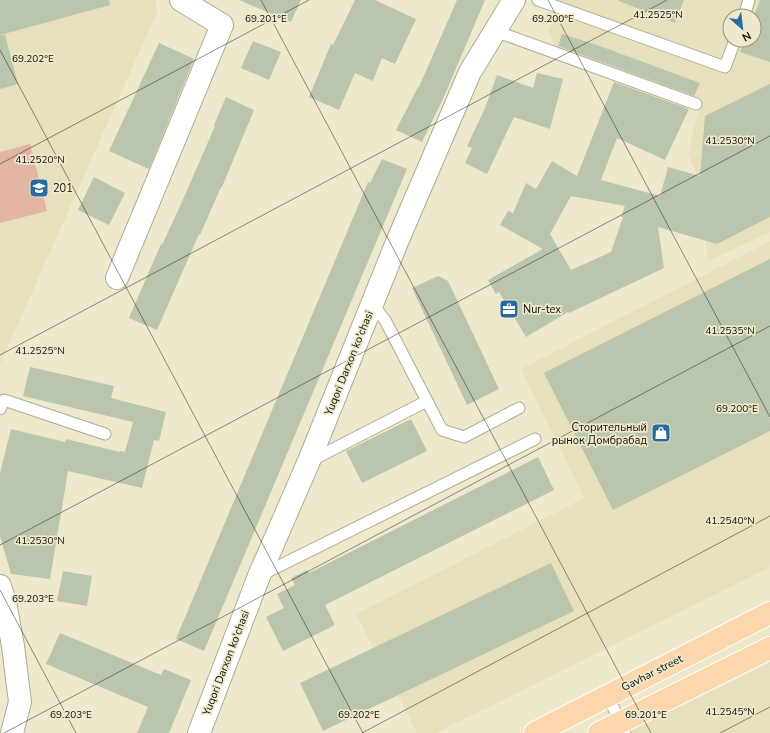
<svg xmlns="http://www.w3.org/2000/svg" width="770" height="733" viewBox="0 0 770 733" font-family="'Nunito Sans',sans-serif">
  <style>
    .built { fill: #e6e0bc; fill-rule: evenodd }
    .green { fill: #e2b5a5 }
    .building { fill: #b9c5ac; fill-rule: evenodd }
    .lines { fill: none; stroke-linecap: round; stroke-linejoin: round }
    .lane-casing { stroke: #b0ab91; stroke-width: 13 }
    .street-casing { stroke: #b0ab91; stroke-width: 24 }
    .primary-casing { stroke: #fff; stroke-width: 24 }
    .lane { stroke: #fff; stroke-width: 11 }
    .street { stroke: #fff; stroke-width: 22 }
    .primary { stroke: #fdd7ac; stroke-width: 22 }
    .ticks { fill: none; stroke: #121007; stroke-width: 1; stroke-opacity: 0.45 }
    .labels { text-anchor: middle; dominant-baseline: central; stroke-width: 3.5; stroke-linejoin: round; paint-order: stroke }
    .poi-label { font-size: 11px; fill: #121007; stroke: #eee9cd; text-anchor: start }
    .street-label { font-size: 11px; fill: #121007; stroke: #eee9cd }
    .ticks-label { font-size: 10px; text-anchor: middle; fill: #121007; stroke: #eee9cd; stroke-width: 3.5; stroke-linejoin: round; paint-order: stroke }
  </style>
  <rect width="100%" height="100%" fill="#eee9cd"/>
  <g class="built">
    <polygon points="0,0 155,0 157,12 0,364"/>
    <path d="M 560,0 L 770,0 L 770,232 L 708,261 L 700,200 L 708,196 L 688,155 L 700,103 L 556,50 L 549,31 ZM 730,16 L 754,16 L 754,40 L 730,40 Z"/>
    <polygon points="770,241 770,567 436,733 417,733 356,614 584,498 521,369"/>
    <polygon points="770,648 770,733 599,733"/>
  </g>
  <polygon class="green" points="30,144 47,211 0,223 0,152"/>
  <g class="building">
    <polygon points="0,0 109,0 110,5 0,35"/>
    <polygon points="239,0 301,0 291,22"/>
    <polygon points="355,0 375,0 416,19 395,64 382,58 373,81 355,73 339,110 309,97 331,44 333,45"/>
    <polygon points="457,0 485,0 443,99 422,142 396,130 418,87 419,87"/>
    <polygon points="619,0 684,0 675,23 619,1"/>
    <polygon points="760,0 770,0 770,62 740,52 745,40 754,40 754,16"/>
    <polygon points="562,34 597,45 700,83 694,96 558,46"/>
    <polygon points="0,35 5,35 18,84 0,89"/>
    <polygon points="253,41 281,52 269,80 241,68"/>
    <polygon points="159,43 194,59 149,169 109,151"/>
    <polygon points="537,73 563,79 550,129 514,117 487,174 465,163 472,148 467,146 485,108 497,75 533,88"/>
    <path d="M 614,82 L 689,109 L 665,160 L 617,138 L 601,180 L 660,196 L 668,167 L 700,176 L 705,116 L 770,84 L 770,217 L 717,244 L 658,227 L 664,268 L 569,313 L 568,312 L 526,337 L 499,292 L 496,294 L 488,280 L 543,249 L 500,225 L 508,211 L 513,213 L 526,183 L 536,189 L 552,161 L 577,176 ZM 571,196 L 625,206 L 621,217 L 623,217 L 611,252 L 571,270 L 550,234 Z"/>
    <polygon points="226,97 254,110 222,187 221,187 200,235 199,234 157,330 129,318 161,244 162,245 185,195 215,126 214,125"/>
    <polygon points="382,159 407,169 204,651 176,639 368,182 370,183"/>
    <polygon points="94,177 125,193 109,225 78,210"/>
    <polygon points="770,259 770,431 613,510 544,373"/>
    <polygon points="438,276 448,281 499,389 467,405 412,288"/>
    <polygon points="30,367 114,386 111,398 166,412 159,441 154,440 142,488 68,471 50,579 11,574 0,536 0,473 11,429 65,442 66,439 120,452 120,451 125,452 133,422 23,396"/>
    <polygon points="411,419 427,451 362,483 346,451"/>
    <polygon points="538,457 554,490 325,605 335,625 283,651 266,617 284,608 277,594 295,585 291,578 307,570 309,573"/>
    <polygon points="551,563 574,611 323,731 300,683"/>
    <polygon points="63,571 92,576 87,606 57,601"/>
    <polygon points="60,633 161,675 164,669 191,680 169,733 137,733 148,707 46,664"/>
  </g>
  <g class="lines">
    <defs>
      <g id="lane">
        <polyline points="538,0 725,67 735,40"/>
        <polyline points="744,16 749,0"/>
        <polyline points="495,31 696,104"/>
        <polyline points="372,304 385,320 442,430 464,437 519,408"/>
        <polyline points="0,409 4,400 105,434"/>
        <polyline points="312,460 427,401"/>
        <polyline points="261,575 535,439"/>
        <polyline points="608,696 625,733"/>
      </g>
      <g id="street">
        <polyline points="117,278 222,25 181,0"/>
        <polyline points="0,586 5,602 13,646 20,702 12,733"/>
        <polyline points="199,733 259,576 309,461 397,242 470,72 514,0"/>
      </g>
      <g id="primary">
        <polyline points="535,733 770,613"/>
        <polyline points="599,733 770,648"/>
      </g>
    </defs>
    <use href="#lane" class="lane-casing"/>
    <use href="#street" class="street-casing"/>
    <use href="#primary" class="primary-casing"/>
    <use href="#lane" class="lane"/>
    <use href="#street" class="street"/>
    <use href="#primary" class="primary"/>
  </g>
  <path class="ticks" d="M 261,0 L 651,733M 548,0 L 770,417M 0,50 L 363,733M 0,164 L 309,0M 0,355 L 667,0M 0,545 L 770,136M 0,590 L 76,733M 4,733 L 770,326M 362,733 L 770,516M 720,733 L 770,707"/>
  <defs>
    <symbol id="school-square" viewBox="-11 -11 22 22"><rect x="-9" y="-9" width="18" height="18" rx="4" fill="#296ba0" stroke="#eee9cd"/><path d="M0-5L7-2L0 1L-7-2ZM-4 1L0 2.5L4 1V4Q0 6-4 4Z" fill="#fff"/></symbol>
    <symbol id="office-square" viewBox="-11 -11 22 22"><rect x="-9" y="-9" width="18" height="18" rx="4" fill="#296ba0" stroke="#eee9cd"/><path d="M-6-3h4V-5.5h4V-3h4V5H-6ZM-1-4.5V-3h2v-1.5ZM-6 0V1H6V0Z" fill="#fff"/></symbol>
    <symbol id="shop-square" viewBox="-11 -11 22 22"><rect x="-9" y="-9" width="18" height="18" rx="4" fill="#296ba0" stroke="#eee9cd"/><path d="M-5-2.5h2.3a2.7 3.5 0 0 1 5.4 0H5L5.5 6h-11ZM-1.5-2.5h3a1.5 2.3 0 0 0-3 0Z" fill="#fff"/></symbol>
  </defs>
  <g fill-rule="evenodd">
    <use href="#school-square" x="28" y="177" width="22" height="22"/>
    <use href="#office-square" x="498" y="298" width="22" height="22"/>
    <use href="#shop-square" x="650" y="422" width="22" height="22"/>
  </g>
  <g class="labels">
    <g class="poi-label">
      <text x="53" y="188">201</text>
      <text x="523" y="309">Nur-tex</text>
      <text x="647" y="427" text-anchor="end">Сторительный<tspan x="647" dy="13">рынок Домбрабад</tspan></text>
    </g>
    <g class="street-label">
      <text transform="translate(349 363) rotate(-68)">Yuqori Darxon ko'chasi</text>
      <text transform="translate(226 663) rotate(-69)">Yuqori Darxon ko'chasi</text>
      <text transform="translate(652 673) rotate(-27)">Gavhar street</text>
    </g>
  </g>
  <g class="ticks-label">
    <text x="658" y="18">41.2525°N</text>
    <text x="266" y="22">69.201°E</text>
    <text x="553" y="22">69.200°E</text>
    <text x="33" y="62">69.202°E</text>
    <text x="730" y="144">41.2530°N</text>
    <text x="40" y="163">41.2520°N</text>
    <text x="730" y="334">41.2535°N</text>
    <text x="40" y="354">41.2525°N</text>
    <text x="737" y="412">69.200°E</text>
    <text x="730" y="524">41.2540°N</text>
    <text x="40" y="544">41.2530°N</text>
    <text x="33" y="602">69.203°E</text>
    <text x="730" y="715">41.2545°N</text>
    <text x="71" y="718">69.203°E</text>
    <text x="359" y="718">69.202°E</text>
    <text x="646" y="718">69.201°E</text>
  </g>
  <g transform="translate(742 28) rotate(152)"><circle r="19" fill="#eee9cd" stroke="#96927e"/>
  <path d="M0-3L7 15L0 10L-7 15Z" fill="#296ba0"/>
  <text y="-6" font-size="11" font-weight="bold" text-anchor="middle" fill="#121007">N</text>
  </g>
</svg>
